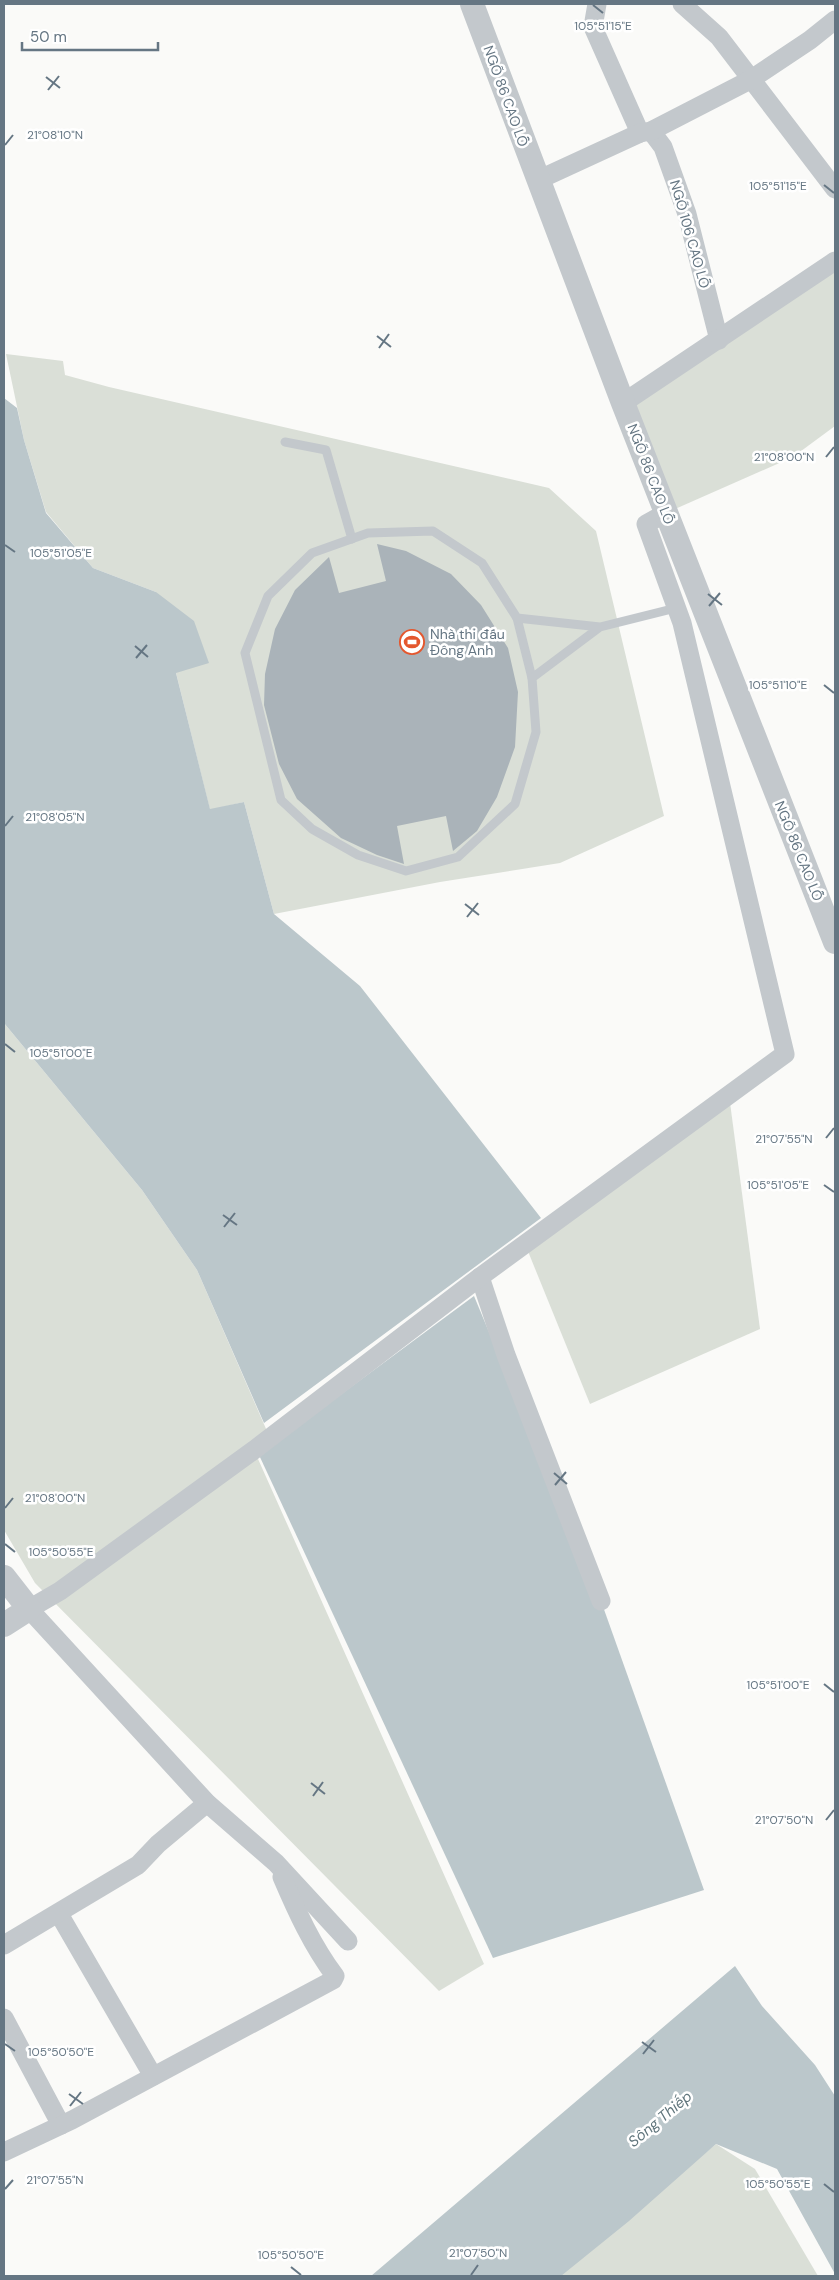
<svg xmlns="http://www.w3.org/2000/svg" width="839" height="2280" viewBox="0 0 839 2280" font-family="'DM Sans',sans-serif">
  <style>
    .green { fill: #dadfd7 }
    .water { fill: #bbc7cb }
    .building { fill: #aab3b9 }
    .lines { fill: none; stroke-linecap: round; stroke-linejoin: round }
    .service { stroke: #c3c8cc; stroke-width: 9 }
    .minor { stroke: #c3c8cc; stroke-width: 19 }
    .tertiary { stroke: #c3c8cc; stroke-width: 24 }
    .ticks { fill: none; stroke: #657683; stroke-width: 2 }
    .labels { text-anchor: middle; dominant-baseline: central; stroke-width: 5; stroke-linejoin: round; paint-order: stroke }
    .street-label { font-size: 14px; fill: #657683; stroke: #fff }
    .poi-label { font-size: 14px; fill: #657683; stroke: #fff; text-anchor: start }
    .water-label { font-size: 15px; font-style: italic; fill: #60757c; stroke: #fff }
    .ticks-label { font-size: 12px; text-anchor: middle; fill: #657683; stroke: #fff; stroke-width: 5; stroke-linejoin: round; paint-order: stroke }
  </style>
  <rect width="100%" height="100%" fill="#fafaf8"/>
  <g class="green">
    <polygon points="835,262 835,426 793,457 666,513 623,403"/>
    <polygon points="6,354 63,361 65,375 109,387 549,488 596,531 664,816 560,863 440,882 274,914 244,802 210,810 156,592 93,568 46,512 24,440"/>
    <polygon points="4,1023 142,1190 197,1270 270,1438 254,1450 484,1964 439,1991 35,1583 4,1530"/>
    <polygon points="729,1095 760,1329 590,1404 525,1244"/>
    <polygon points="716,2144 755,2169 818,2276 557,2276"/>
  </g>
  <g class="water">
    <polygon points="4,398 17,408 24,440 46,513 93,568 156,592 194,621 209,663 176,673 210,809 244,802 274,914 360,986 541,1218 264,1423 197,1270 142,1190 4,1023"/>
    <polygon points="474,1296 601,1601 704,1890 493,1958 259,1455"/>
    <polygon points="735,1966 762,2006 815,2065 835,2096 835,2274 777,2169 716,2144 629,2221 561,2276 371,2276"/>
  </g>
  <polygon class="building" points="377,544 406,551 451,574 481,605 508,648 518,692 515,747 497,797 477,831 453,851 446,816 397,826 404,864 377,855 341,838 297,799 279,764 264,705 265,674 275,629 295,590 329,557 339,593 386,581"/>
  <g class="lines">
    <g class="service">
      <polyline points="285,442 326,450 352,539"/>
      <polyline points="517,618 532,678"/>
      <polyline points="600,627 532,678 536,732 515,804 458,857 406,871 358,855 312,829 281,800 245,653 268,596 312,553 368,533 433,531 482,563 517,618 600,627 676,608"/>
    </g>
    <g class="minor">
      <polyline points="597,4 593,27 640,133"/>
      <polyline points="682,4 719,37 835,189"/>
      <polyline points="651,131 663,147 687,214 719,340"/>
      <polyline points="538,180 640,133 651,131 750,80 810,40 835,20"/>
      <polyline points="623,403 835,261"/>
      <polyline points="480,1277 506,1355 601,1601"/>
      <polyline points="59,1914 153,2076"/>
      <polyline points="348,1941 276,1863 207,1803 29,1609 60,1591 254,1450 480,1277 785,1054 682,623 646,524 666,513"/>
      <polyline points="4,1945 138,1865 158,1844 207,1803"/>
      <polyline points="4,2018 61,2125"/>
      <path d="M 4,2152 L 72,2120 L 333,1980 L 335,1976 C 312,1945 297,1912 282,1877"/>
    </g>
    <g class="tertiary">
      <polyline points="472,4 623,403 835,942"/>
      <polyline points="4,1577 29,1609 4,1625"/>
    </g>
  </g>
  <path class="ticks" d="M 593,5 L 603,13M 46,77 L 60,88M 48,90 L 59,76M 5,145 L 13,135M 824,185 L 834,193M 377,336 L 391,347M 379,348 L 389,334M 826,457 L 834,447M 5,545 L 15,552M 708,594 L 722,605M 709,606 L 720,593M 135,646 L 148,657M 136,658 L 147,645M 824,685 L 834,693M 5,826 L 13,816M 465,904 L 479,915M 467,917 L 478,903M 5,1044 L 15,1052M 826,1138 L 834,1128M 824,1185 L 834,1192M 223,1215 L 237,1225M 224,1227 L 235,1213M 554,1473 L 567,1484M 555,1485 L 566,1472M 5,1508 L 13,1498M 5,1544 L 15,1552M 824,1684 L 834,1692M 311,1783 L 325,1794M 313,1796 L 323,1782M 826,1820 L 834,1810M 642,2042 L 656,2052M 5,2044 L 15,2051M 643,2054 L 654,2040M 69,2094 L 83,2104M 70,2106 L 81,2092M 824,2184 L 834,2192M 5,2189 L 13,2180M 291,2267 L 301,2275M 471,2275 L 478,2265"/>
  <defs>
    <symbol id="stadium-ring" viewBox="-11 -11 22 22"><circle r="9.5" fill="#fff" stroke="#e4572e" stroke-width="1.5"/><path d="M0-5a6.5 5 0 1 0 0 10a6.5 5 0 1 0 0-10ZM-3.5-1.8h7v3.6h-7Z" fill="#e4572e"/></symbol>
  </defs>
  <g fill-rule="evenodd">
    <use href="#stadium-ring" x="398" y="628" width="28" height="28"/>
  </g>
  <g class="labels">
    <g class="street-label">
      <text transform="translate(506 96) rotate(70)">NGÕ 86 CAO LỖ</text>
      <text transform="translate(690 234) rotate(74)">NGÕ 106 CAO LỖ</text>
      <text transform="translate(651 474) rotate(69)">NGÕ 86 CAO LỖ</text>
      <text transform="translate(799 851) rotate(68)">NGÕ 86 CAO LỖ</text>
    </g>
    <g class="poi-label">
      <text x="430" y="634">Nhà thi đấu<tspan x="430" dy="16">Đông Anh</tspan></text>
    </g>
    <g class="water-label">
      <text transform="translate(660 2119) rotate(-40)">Sông Thiếp</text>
    </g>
  </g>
  <g class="ticks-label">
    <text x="603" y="30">105°51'15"E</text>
    <text x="55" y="139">21°08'10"N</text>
    <text x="778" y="190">105°51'15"E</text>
    <text x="784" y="461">21°08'00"N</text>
    <text x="61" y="557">105°51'05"E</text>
    <text x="778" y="689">105°51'10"E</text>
    <text x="55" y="821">21°08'05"N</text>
    <text x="61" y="1057">105°51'00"E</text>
    <text x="784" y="1143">21°07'55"N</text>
    <text x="778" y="1189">105°51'05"E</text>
    <text x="55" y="1502">21°08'00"N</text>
    <text x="61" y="1556">105°50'55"E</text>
    <text x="778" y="1689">105°51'00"E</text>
    <text x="784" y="1824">21°07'50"N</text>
    <text x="61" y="2056">105°50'50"E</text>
    <text x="55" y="2184">21°07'55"N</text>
    <text x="778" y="2188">105°50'55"E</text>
    <text x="478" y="2257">21°07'50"N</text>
    <text x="291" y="2259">105°50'50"E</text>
  </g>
  <rect width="839" height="2280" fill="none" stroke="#657683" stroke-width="10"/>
  <path d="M22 42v8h136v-8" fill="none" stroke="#657683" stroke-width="2.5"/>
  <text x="30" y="42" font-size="15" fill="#657683" stroke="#ffffff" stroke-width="4" paint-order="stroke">50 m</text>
</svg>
